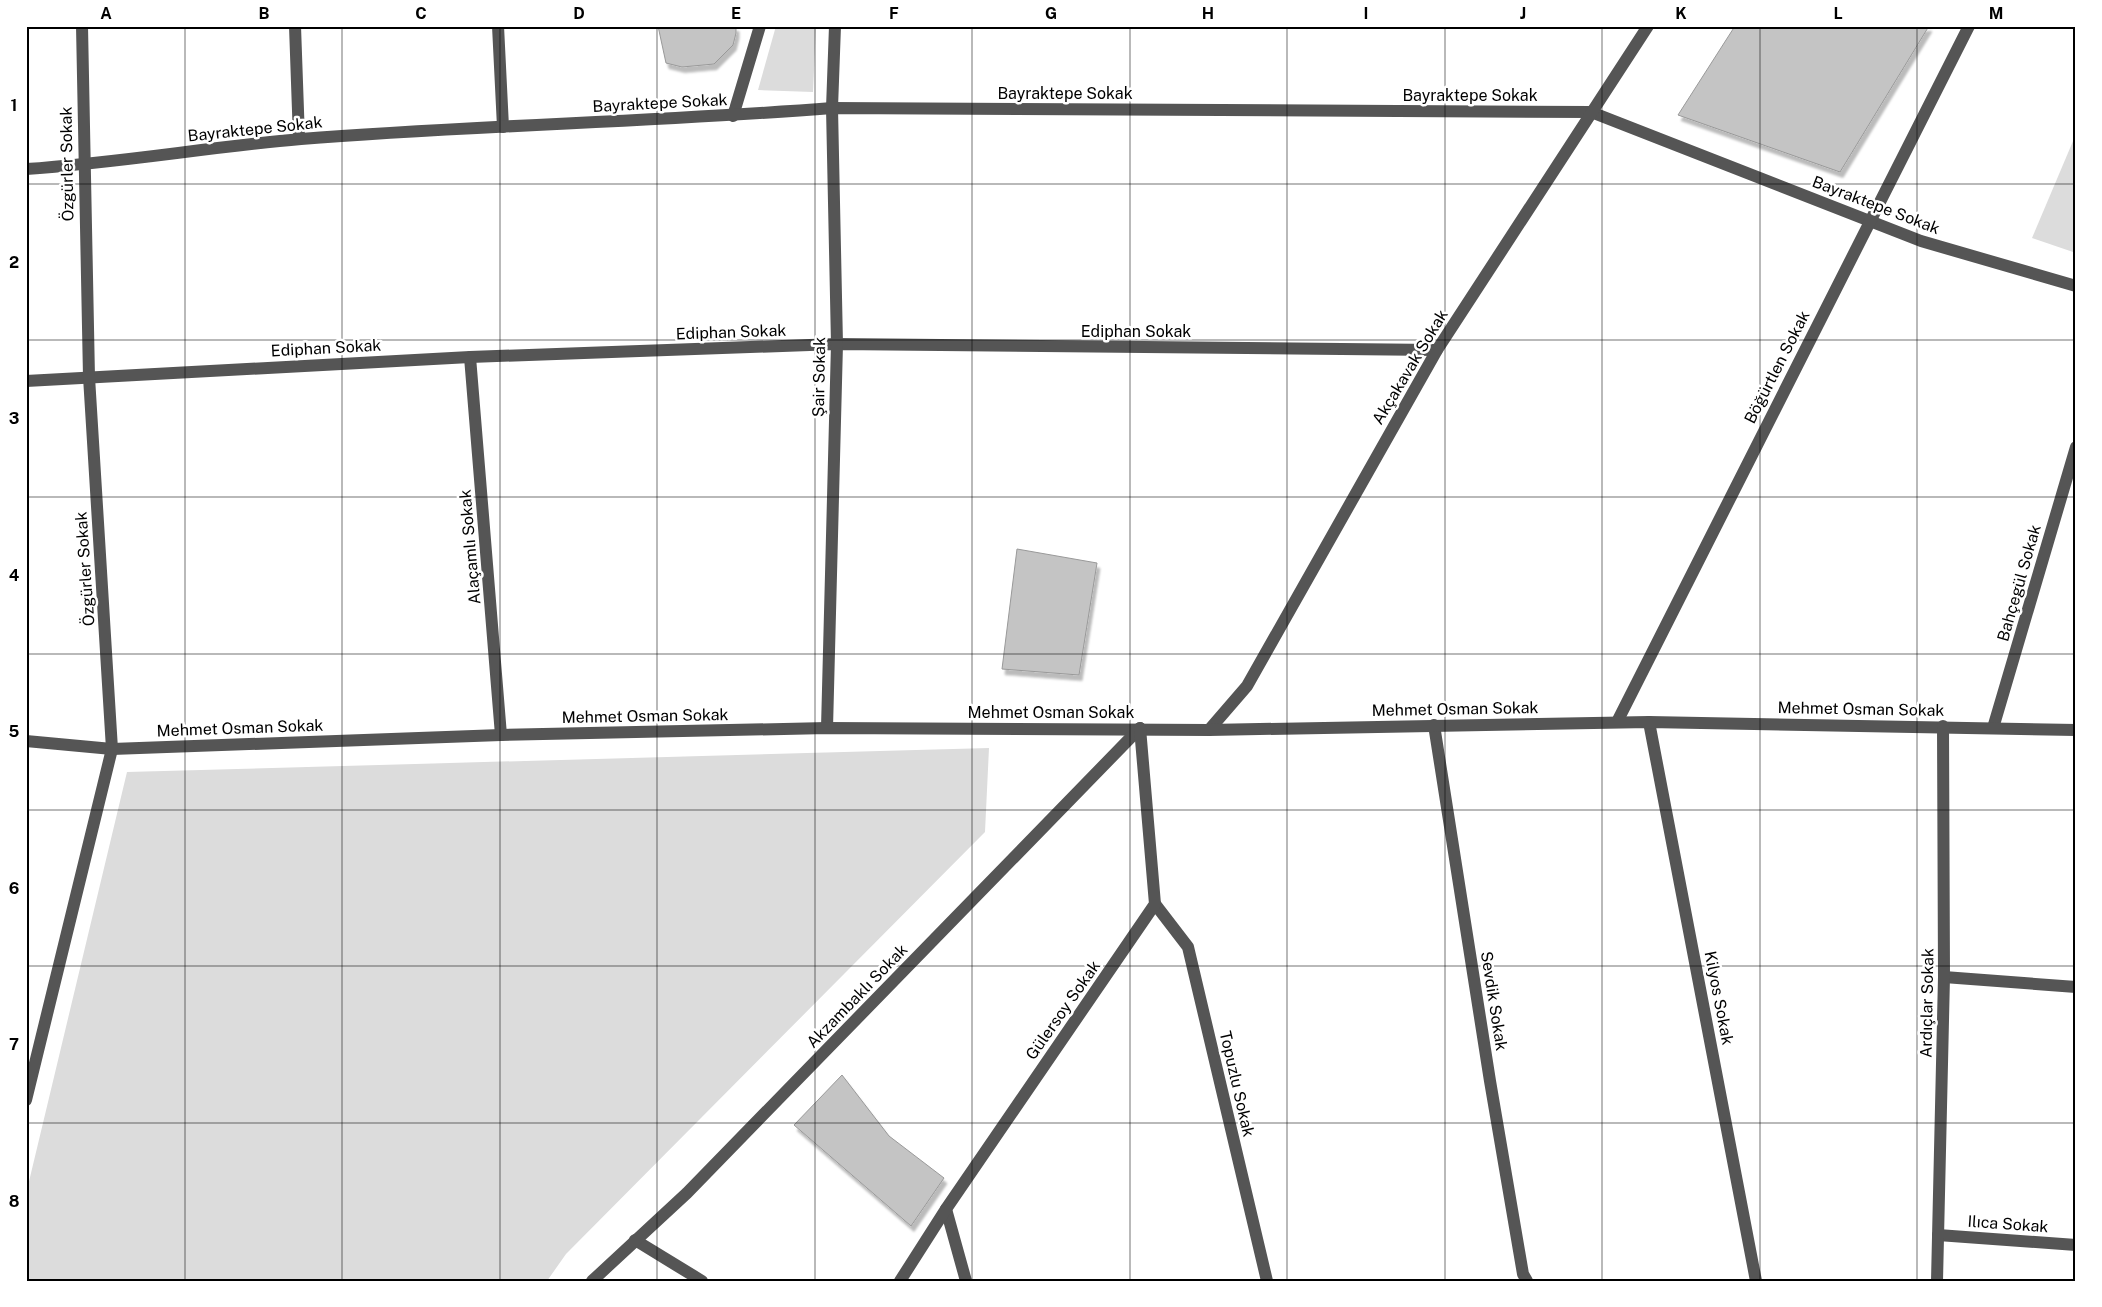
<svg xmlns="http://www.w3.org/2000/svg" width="2102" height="1307" viewBox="0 0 2102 1307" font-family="'Public Sans',sans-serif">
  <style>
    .green { fill: #dcdcdc }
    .building { fill: #c4c4c4; stroke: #999; filter: url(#shadow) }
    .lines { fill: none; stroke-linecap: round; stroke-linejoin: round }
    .minor { stroke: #555; stroke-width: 12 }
    .grid { fill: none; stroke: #000; stroke-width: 1; stroke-opacity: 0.55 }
    .labels { text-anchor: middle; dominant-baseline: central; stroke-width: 5; stroke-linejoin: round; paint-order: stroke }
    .street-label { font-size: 16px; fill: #000; stroke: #fff }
    .neatline { fill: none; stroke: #000; stroke-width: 2 }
    .grid-label { font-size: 16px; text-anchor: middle; font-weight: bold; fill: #000 }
  </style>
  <defs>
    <filter id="shadow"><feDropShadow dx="3" dy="5.5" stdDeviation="1" flood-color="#0004"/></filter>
  </defs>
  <rect width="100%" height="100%" fill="#fff"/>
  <g class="green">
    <polygon points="776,26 816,26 813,92 758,90"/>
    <polygon points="2076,134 2076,253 2032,238"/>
    <polygon points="989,748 985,832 566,1254 547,1281 26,1281 26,1194 127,772"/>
  </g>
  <g class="building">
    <polygon points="658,26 736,26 736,33 733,45 714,64 682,67 666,63"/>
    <polygon points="1735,26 1929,26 1840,172 1678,115"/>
    <polygon points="1017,549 1097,563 1079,675 1002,669"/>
    <polygon points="842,1075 889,1136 944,1178 911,1226 794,1125"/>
  </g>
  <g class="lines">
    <g class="minor">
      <polyline points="295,26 299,139"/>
      <polyline points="498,26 503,127"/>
      <polyline points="733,116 760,26"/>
      <path d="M 26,169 C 118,163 209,147 301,139 C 477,125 655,122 832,108 L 1591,112 L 1921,241 L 2076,286"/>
      <polyline points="470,357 501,735"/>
      <polyline points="26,381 470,357 837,344 1437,350"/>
      <polyline points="1617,722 1969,26"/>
      <polyline points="1649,722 1756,1281"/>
      <polyline points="1434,725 1490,1081 1523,1274 1527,1281"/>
      <polyline points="827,728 837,344 832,108 835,26"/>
      <polyline points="1993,728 2076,447"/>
      <polyline points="1209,730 1247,686 1437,350 1648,26"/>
      <polyline points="26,741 112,749 501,735 827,728 1209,730 1649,722 2076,730"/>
      <polyline points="1155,904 1188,947 1267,1281"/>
      <polyline points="1944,977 2076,987"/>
      <polyline points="26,1100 112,749 89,377 82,26"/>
      <polyline points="946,1209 966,1281"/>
      <polyline points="1938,1235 2076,1245"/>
      <polyline points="635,1240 702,1281"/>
      <polyline points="592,1281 687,1193 1140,728"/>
      <polyline points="900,1281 946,1209 1155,904 1140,728"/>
      <polyline points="1937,1281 1944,977 1943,726"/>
    </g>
  </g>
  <path class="grid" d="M 185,26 L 185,1281M 342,26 L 342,1281M 500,26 L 500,1281M 657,26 L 657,1281M 815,26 L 815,1281M 972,26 L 972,1281M 1130,26 L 1130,1281M 1287,26 L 1287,1281M 1445,26 L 1445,1281M 1602,26 L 1602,1281M 1760,26 L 1760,1281M 1917,26 L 1917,1281M 26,184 L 2076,184M 26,340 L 2076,340M 26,497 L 2076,497M 26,654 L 2076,654M 26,810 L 2076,810M 26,966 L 2076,966M 26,1123 L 2076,1123"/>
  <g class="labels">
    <g class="street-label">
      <text x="1065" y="93">Bayraktepe Sokak</text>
      <text x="1470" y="95">Bayraktepe Sokak</text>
      <text transform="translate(660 103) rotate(-3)">Bayraktepe Sokak</text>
      <text transform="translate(255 129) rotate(-6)">Bayraktepe Sokak</text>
      <text transform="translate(67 164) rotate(-91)">Özgürler Sokak</text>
      <text transform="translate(1876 205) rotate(21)">Bayraktepe Sokak</text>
      <text x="1136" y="331">Ediphan Sokak</text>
      <text transform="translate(731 332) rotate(-2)">Ediphan Sokak</text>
      <text transform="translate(326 348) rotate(-3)">Ediphan Sokak</text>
      <text transform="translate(1410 367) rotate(-59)">Akçakavak Sokak</text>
      <text transform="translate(1777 367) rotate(-63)">Böğürtlen Sokak</text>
      <text transform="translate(819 377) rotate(-89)">Şair Sokak</text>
      <text transform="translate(470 547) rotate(-95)">Alaçamlı Sokak</text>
      <text transform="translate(85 569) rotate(-94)">Özgürler Sokak</text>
      <text transform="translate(2019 583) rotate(-74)">Bahçegül Sokak</text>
      <text transform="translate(1455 709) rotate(-1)">Mehmet Osman Sokak</text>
      <text transform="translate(1861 709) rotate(1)">Mehmet Osman Sokak</text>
      <text x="1051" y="712">Mehmet Osman Sokak</text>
      <text transform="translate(645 716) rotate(-1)">Mehmet Osman Sokak</text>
      <text transform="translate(240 728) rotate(-2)">Mehmet Osman Sokak</text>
      <text transform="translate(857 996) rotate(-46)">Akzambaklı Sokak</text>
      <text transform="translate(1719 998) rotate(79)">Kilyos Sokak</text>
      <text transform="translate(1494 1001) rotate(81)">Sevdik Sokak</text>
      <text transform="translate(1927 1003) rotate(-89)">Ardıçlar Sokak</text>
      <text transform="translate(1063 1010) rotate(-55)">Gülersoy Sokak</text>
      <text transform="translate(1237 1084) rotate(77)">Topuzlu Sokak</text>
      <text transform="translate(2008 1224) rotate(4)">Ilıca Sokak</text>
    </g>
  </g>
  <rect width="2102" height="1307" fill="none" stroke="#ffffff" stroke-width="55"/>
  <rect x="28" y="28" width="2046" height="1252" class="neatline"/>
  <g class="grid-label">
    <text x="106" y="19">A</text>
    <text x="264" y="19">B</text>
    <text x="421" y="19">C</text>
    <text x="579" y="19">D</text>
    <text x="736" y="19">E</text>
    <text x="894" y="19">F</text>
    <text x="1051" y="19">G</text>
    <text x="1208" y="19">H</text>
    <text x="1366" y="19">I</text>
    <text x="1523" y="19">J</text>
    <text x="1681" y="19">K</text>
    <text x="1838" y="19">L</text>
    <text x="1996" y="19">M</text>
    <text x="14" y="111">1</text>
    <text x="14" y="268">2</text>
    <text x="14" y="424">3</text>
    <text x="14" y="581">4</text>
    <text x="14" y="737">5</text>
    <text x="14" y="894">6</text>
    <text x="14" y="1050">7</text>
    <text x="14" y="1207">8</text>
  </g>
</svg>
